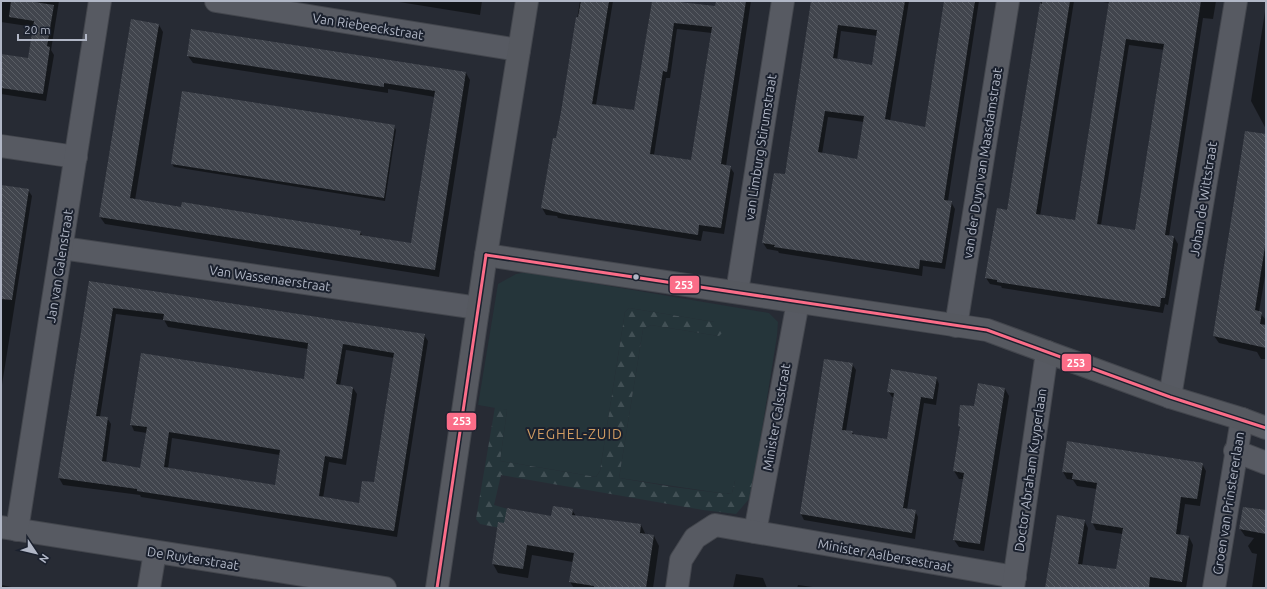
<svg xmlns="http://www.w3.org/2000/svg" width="1267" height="589" viewBox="0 0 1267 589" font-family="Ubuntu,sans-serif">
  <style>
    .grass { fill: #25353a }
    .forest { fill: url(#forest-firs) }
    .shadow { fill: #0007; fill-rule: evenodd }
    .building { fill: url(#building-back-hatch); fill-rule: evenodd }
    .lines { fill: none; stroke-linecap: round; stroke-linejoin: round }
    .street-casing { stroke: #43464d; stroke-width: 24 }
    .secondary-casing { stroke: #43464d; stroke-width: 24 }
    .street { stroke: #575a62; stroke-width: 22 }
    .secondary { stroke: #565960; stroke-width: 22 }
    .bus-1-casing { stroke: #1b212e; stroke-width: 6 }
    .bus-1 { stroke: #fb6d88; stroke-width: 3 }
    .bus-dot { fill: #b1b7c6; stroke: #1b212e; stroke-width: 1.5 }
    .labels { text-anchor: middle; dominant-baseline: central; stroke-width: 4; stroke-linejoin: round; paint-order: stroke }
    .street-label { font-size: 13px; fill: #b1b7c6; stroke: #1b212e }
    .neighbourhood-label { font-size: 14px; letter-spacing: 1px; fill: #d09c62; stroke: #1b212e }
    .line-badge { stroke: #1b212e; stroke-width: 1.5 }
    .badge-label { font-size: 11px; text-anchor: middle; font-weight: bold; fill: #fff }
  </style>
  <defs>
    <pattern id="forest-firs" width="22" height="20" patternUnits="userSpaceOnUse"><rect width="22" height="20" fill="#25353a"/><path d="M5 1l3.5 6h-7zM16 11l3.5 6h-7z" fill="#425055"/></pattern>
    <pattern id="building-back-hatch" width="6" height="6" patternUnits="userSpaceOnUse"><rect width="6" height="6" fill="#41454d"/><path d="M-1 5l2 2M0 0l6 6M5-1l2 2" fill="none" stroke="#5a5e65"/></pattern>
  </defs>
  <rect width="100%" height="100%" fill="#272b34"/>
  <polygon class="grass" points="527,272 769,313 778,322 777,336 754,479 735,481 732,493 726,494 619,478 643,329 651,325 719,336 714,322 629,308 625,312 600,471 596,477 500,461 507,410 478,405 498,284 516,274"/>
  <polygon class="forest" points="629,308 714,322 723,325 723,332 719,336 651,325 643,329 619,478 673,487 727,494 732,493 735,481 738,478 754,479 749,499 736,514 703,510 501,475 494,505 514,511 510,530 480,524 476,519 495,407 507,410 500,461 596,477 600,471 625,312"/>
  <g class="shadow">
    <polygon points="1,1 22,1 38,4 38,1 59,1 51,50 54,55 46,101 1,94 1,55 29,59 34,27 1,22"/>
    <polygon points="393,1 482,1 480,15"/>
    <path d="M 580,1 L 613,1 L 596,105 L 635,111 L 652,1 L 674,1 L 673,6 L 675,7 L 676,1 L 679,1 L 679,3 L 716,7 L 717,1 L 751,1 L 726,166 L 730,167 L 734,173 L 724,234 L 703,231 L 701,241 L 558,218 L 557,216 L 546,215 L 542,208 L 562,112 ZM 677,29 L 712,33 L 692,161 L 654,155 L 666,78 L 670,78 Z"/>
    <path d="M 812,1 L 909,1 L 890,121 L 925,128 L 945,1 L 979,1 L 948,201 L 951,202 L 955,209 L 945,269 L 923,266 L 922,276 L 779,253 L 778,251 L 767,249 L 763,243 L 785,176 ZM 841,31 L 878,36 L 873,67 L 837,60 ZM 828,117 L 864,122 L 857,160 L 822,154 Z"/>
    <path d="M 1041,1 L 1074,1 L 1040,216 L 1075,222 L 1110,3 L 1096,1 L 1216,1 L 1213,19 L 1203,18 L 1169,236 L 1174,237 L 1178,244 L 1168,305 L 1165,304 L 1163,313 L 1002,288 L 1001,286 L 990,284 L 986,278 L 1007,211 ZM 1129,45 L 1165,50 L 1136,231 L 1101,225 Z"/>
    <polygon points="1266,5 1266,129 1251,101"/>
    <polygon points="159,25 163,32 135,200 182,208 360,231 363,237 412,244 435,97 388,89 388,93 193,63 188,56 466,73 470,80 439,277 105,224 100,217"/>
    <polygon points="394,126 396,130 385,201 174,167 172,164"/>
    <polygon points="1266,135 1266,270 1259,312 1266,320 1266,359 1261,359 1257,352 1219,343 1214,336"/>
    <polygon points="1,186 28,190 32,196 1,391"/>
    <path d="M 90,282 L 424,335 L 428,341 L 397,537 L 141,497 L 140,495 L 63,485 L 59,478 ZM 116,314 L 164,320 L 168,327 L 308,349 L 305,381 L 131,424 L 134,431 L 147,433 L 141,469 L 106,463 L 111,424 L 107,418 L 100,417 ZM 346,350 L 394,358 L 375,483 L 360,504 L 323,498 L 329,462 L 346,465 L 357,394 L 353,388 L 340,386 ZM 172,438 L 280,455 L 276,486 L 168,469 Z"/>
    <polygon points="852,364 856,370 846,431 852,432 854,435 887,440 895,398 892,397 888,391 936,377 939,384 936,405 924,403 913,471 907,510 915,511 918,517 915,539 804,520 801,514"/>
    <polygon points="1005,389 1009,396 984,551 959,547 954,540 964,479 959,479 954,471 961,430 959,426 975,408"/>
    <polygon points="1,408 2,410 1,420"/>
    <polygon points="1202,464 1206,471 1200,506 1185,504 1180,536 1189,537 1193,545 1186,588 1046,588 1084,520 1088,528 1082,566 1117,570 1123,534 1096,530 1092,522 1097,489 1077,486 1073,480 1067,479 1063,472"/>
    <polygon points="572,510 576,516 641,525 646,535 654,536 659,546 653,588 574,588 570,582 573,562 532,555 528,578 498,573 493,564 505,524 552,517"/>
    <polygon points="1266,512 1266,588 1252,588 1257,554 1252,553 1248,546 1254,538 1245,536 1240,529"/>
    <polygon points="736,574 763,578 767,588 733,588"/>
    <polygon points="1,585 17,588 1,588"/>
    <polygon points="798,585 820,588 797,588"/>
  </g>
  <g class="building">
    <polygon points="11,1 28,1 54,5 47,46 50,47 43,94 1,88 1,54 28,58 34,21 9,17"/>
    <path d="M 581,1 L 609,1 L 592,104 L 634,110 L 652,1 L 670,1 L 715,6 L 716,1 L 746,1 L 721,164 L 731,166 L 721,228 L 699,225 L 698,235 L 564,214 L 541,208 L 553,138 L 556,138 L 561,112 L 576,17 L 578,17 ZM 674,23 L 712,27 L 691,160 L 650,154 L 663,71 L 667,72 Z"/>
    <path d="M 811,1 L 905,1 L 885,119 L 925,127 L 944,1 L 975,1 L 944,200 L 952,201 L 942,263 L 920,260 L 919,269 L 774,247 L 775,245 L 762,243 L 774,173 L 785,174 ZM 838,25 L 877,30 L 872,65 L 833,58 ZM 825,111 L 864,116 L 857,159 L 818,152 Z"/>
    <path d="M 1042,1 L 1070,1 L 1036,214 L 1075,220 L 1109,1 L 1201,1 L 1165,235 L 1174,236 L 1165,298 L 1161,298 L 1160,307 L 997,282 L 997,280 L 985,278 L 997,208 L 1007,210 L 1040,3 L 1042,4 ZM 1126,39 L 1164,44 L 1135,230 L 1097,224 Z"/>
    <polygon points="131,19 159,24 130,198 181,207 182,202 361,231 360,235 411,243 435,91 384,83 384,87 187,56 191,29 466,72 435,270 99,217"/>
    <polygon points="182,91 395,125 384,198 171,164"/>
    <polygon points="1245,131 1266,134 1266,240 1255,310 1262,312 1260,324 1266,325 1266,348 1213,336"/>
    <polygon points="1,185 29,189 12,300 1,299"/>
    <path d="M 89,281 L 425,334 L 394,531 L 137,491 L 137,489 L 58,478 ZM 113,308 L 164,314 L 163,320 L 308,343 L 304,379 L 141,353 L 130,425 L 147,427 L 140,468 L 102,461 L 108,417 L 96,416 ZM 343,344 L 394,353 L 374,482 L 362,481 L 359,503 L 319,496 L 325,456 L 342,459 L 350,409 L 353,387 L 336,384 ZM 169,432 L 280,450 L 275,485 L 164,467 Z"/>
    <polygon points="824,359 853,363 842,430 853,431 852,434 887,439 894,393 887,392 891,369 937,377 933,399 921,397 910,464 903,508 916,510 912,533 800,514"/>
    <polygon points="978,383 1005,388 980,544 953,540 964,473 953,471 960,427 958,426 960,405 974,406"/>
    <polygon points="1067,441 1203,463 1197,499 1181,497 1176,534 1189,536 1182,582 1150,577 1149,588 1045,588 1057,515 1085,520 1078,564 1116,569 1123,528 1091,523 1097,483 1072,479 1073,473 1062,472"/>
    <polygon points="553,506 573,509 572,515 641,524 640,533 654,535 646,588 594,588 594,586 569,582 574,553 527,545 523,569 492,564 498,522 504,523 507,508 551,516"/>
    <polygon points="1243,507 1266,510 1266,534 1239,529"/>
  </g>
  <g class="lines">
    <defs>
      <g id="street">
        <polyline points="216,1 519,50"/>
        <polyline points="1,146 76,157"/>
        <polyline points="62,248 478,308"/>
        <polyline points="737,292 783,1"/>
        <polyline points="956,326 1008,1"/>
        <polyline points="1170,397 1236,1"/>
        <polyline points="1235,451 1266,463"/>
        <polyline points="1,527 385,588"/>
        <polyline points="17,530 100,1"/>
        <polyline points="755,532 798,302"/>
        <polyline points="149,588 155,552"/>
        <polyline points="677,588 681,560 695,538 715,525 1015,577"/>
        <polyline points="1013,588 1047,352"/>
        <polyline points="1214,588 1242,419"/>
      </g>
      <g id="secondary">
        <polyline points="486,255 987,330 1170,397 1242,419 1266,428"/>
        <polyline points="437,588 486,255 527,1"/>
      </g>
    </defs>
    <use href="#street" class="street-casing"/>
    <use href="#secondary" class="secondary-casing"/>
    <use href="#street" class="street"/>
    <use href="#secondary" class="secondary"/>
    <defs>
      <g id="bus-1">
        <polyline points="486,255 987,330 1170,397 1266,428"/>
        <polyline points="437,588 486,255"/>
      </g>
    </defs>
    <use href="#bus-1" class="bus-1-casing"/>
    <use href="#bus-1" class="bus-1"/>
  </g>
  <circle class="bus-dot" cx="636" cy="277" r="3.5"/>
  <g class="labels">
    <g class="street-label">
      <text transform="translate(368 26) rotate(9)">Van Riebeeckstraat</text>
      <text transform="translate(760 147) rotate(-81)">van Limburg Stirumstraat</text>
      <text transform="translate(982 163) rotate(-81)">van der Duyn van Maasdamstraat</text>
      <text transform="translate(1203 199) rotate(-81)">Johan de Wittstraat</text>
      <text transform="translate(59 266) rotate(-81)">Jan van Galenstraat</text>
      <text transform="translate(270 278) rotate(8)">Van Wassenaerstraat</text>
      <text transform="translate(776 417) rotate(-80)">Minister Calsstraat</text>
      <text transform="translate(1030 470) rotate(-82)">Doctor Abraham Kuyperlaan</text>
      <text transform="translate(1228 503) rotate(-81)">Groen van Prinstererlaan</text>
      <text transform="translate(885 555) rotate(10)">Minister Aalbersestraat</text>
      <text transform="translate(193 558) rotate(9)">De Ruyterstraat</text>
    </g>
    <g class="neighbourhood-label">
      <text x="575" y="434">VEGHEL-ZUID</text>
    </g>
  </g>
  <g class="line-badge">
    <rect x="669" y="275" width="31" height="19" rx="4" fill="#fb6d88"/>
    <rect x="1061" y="353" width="31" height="19" rx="4" fill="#fb6d88"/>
    <rect x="446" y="412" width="31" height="19" rx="4" fill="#fb6d88"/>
  </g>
  <g class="badge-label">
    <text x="684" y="289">253</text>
    <text x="1076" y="367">253</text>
    <text x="462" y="425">253</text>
  </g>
  <rect width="1267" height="589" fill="none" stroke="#b1b7c6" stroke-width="4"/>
  <g transform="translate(36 553) rotate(125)" stroke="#1b212e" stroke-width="3" paint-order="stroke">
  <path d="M0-3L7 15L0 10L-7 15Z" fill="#b1b7c6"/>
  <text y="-6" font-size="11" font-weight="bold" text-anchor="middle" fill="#b1b7c6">N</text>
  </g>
  <path d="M18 34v6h68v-6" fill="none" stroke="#b1b7c6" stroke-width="2"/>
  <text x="24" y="34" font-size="12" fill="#b1b7c6" stroke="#1b212e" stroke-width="3" paint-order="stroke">20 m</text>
</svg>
